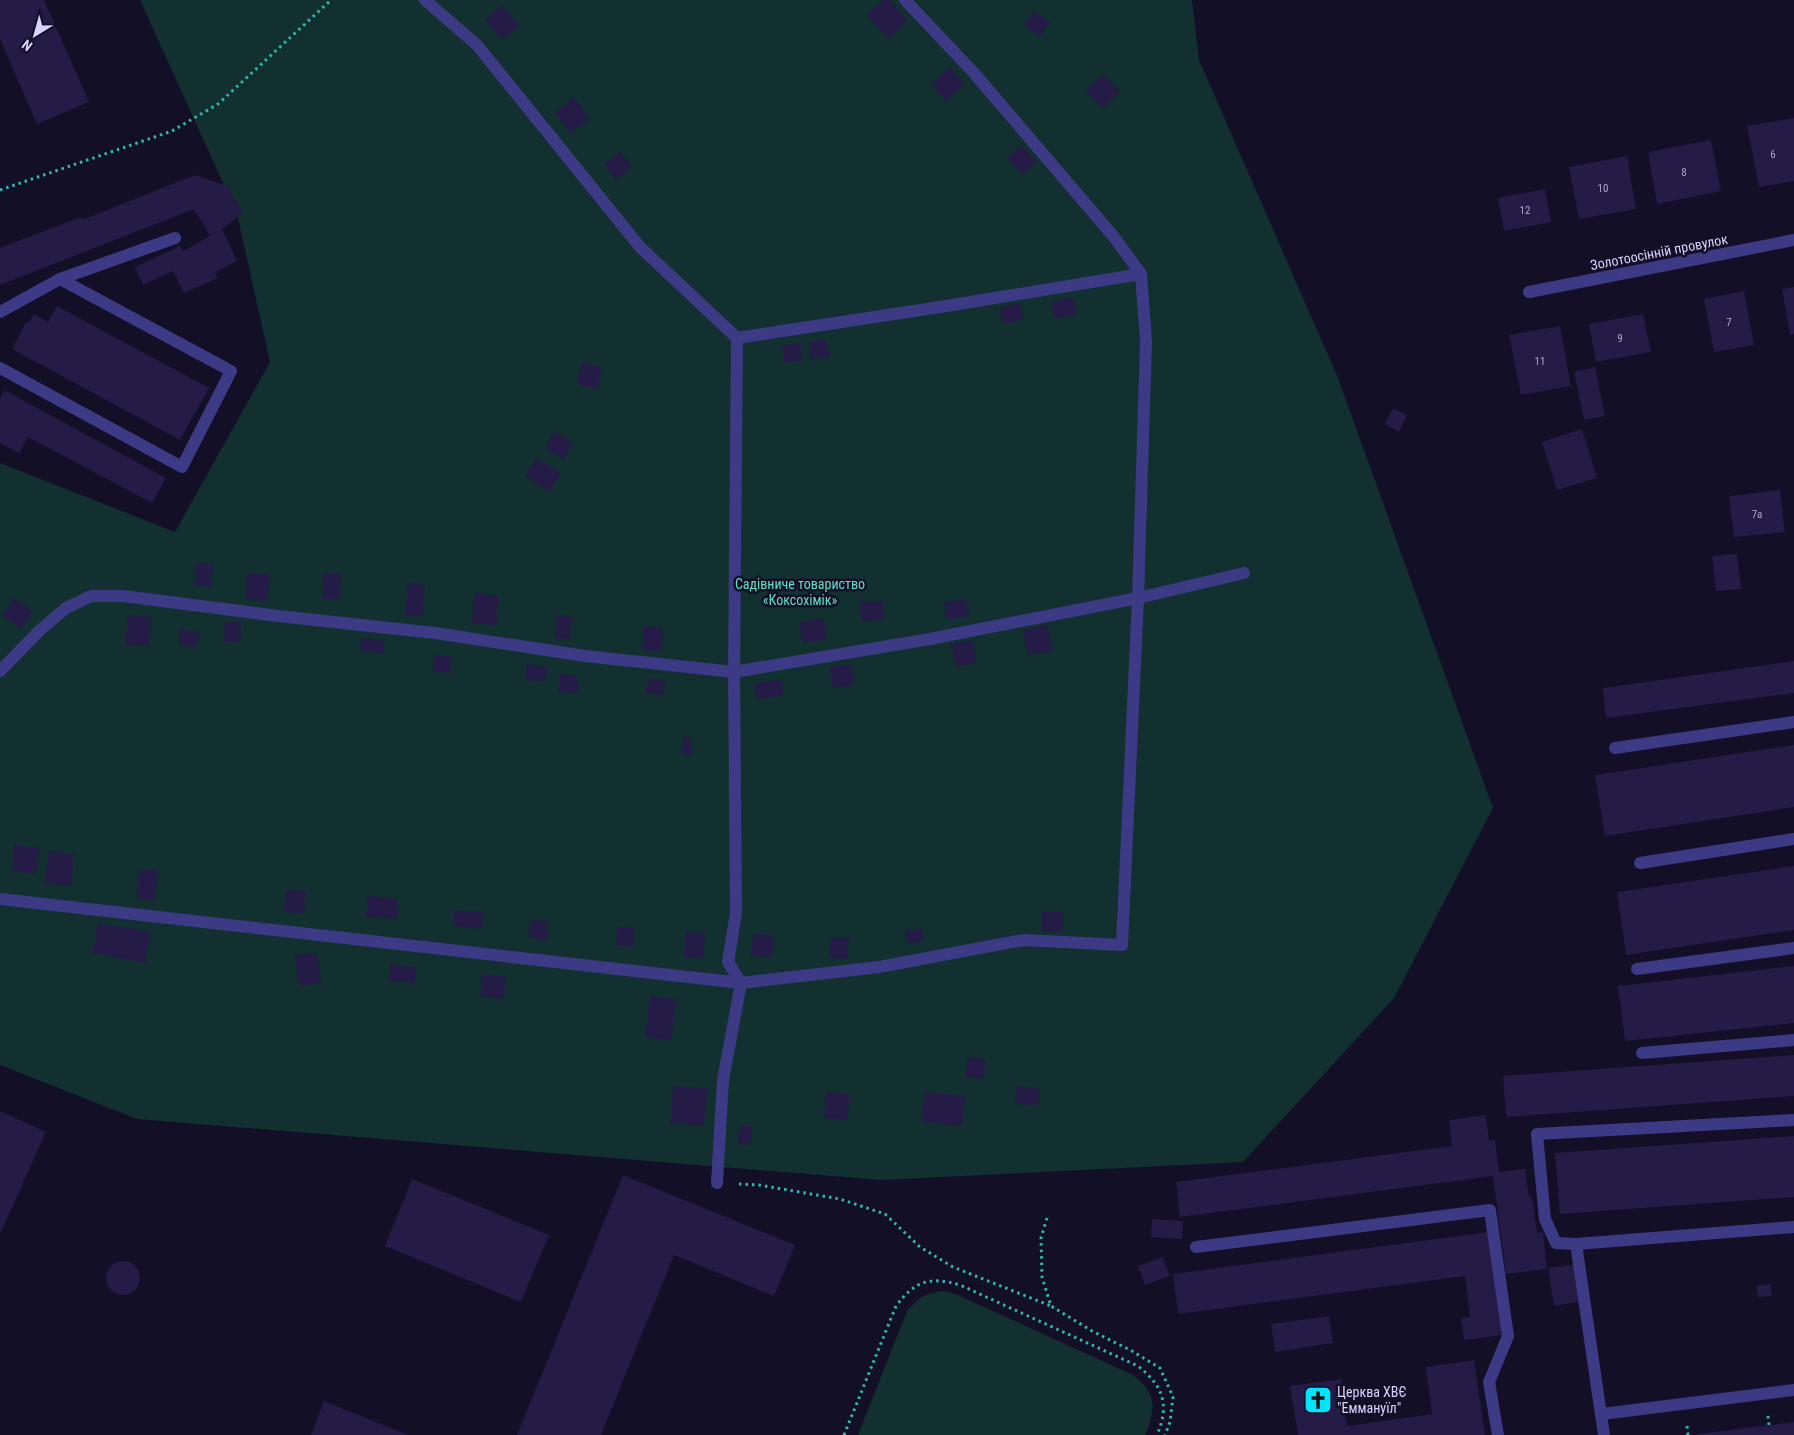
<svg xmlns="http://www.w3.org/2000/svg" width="1794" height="1435" viewBox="0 0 1794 1435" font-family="'Roboto Condensed',sans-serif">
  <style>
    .green { fill: #12302f }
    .building { fill: #241b47 }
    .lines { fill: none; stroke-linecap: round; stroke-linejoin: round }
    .path { stroke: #2fb8b0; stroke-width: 3; stroke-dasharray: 2.5 4; stroke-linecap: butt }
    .lane { stroke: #3d3a85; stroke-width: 12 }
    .street { stroke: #3d3a85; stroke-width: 12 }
    .labels { text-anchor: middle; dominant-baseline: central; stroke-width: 5; stroke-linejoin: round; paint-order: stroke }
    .number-label { font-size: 11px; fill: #aca6d1 }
    .street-label { font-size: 14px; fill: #d9d4ff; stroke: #130f26 }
    .park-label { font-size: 14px; fill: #5fe0c0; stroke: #130f26 }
    .poi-label { font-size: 14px; fill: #d9d4ff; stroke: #130f26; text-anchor: start }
  </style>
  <rect width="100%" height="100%" fill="#130f26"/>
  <g class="green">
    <polygon points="140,0 1192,0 1199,60 1338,378 1493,808 1394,998 1243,1162 881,1180 137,1119 0,1065 0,463 175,532 270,362 237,214"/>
    <path d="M 944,1291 L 958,1295 L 1133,1375 C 1157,1393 1156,1409 1145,1435 L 858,1435 L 907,1311 C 919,1297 925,1293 944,1291 Z"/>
  </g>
  <g class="building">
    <polygon points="0,0 44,0 89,102 37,124 0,39"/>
    <polygon points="883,0 889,0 908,20 889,39 867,15"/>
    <polygon points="503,5 519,26 502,40 485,19"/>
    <polygon points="1034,11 1050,22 1040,36 1024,25"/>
    <polygon points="950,67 965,84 946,101 931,84"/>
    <polygon points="1103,74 1120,91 1103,108 1085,91"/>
    <polygon points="574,97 590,118 570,133 555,113"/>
    <polygon points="1794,118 1794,181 1759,187 1747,126"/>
    <polygon points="1711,140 1721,191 1657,204 1648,152"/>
    <polygon points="1021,145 1037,162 1023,175 1007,158"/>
    <polygon points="620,152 632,167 616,180 604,164"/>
    <polygon points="1627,156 1636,209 1579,219 1569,167"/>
    <polygon points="195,175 228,186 243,213 222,229 237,261 215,272 218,278 184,293 173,271 143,285 135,267 180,246 183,251 210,236 194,209 0,285 0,248 81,217 82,220"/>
    <polygon points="1545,189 1551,222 1504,231 1498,198"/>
    <polygon points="1794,287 1794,334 1790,335 1782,289"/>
    <polygon points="1744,291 1754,345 1714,352 1704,299"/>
    <polygon points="1073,297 1077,314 1055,319 1051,302"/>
    <polygon points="1020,303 1023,319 1003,324 1000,307"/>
    <polygon points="57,306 209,388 180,440 12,349 26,322 29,323 34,314 48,322"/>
    <polygon points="1643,314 1651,352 1596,362 1589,324"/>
    <polygon points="1560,326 1571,386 1521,395 1509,335"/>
    <polygon points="826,339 829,357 811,359 808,342"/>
    <polygon points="801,343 802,361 784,363 782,345"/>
    <polygon points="582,362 602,367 597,389 577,384"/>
    <polygon points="1595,367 1605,416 1584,420 1574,372"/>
    <polygon points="4,390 166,478 152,503 28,437 19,453 0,443 0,398"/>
    <polygon points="1393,408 1407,415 1399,432 1385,424"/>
    <polygon points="1582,429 1597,478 1557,490 1542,442"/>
    <polygon points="554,432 573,442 564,459 545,449"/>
    <polygon points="537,458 561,473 549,492 525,476"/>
    <polygon points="1780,490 1785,532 1734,537 1729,496"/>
    <polygon points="1737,554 1741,589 1716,591 1712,556"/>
    <polygon points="196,563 213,564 211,587 194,586"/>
    <polygon points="247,573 270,574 267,601 245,599"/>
    <polygon points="324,573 341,574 339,600 322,598"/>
    <polygon points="408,583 425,585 422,617 405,615"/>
    <polygon points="475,593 499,596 496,625 472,623"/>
    <polygon points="14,598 33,612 21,629 2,615"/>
    <polygon points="966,599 969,616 947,620 944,602"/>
    <polygon points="883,601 884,620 861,621 860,602"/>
    <polygon points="128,615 151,617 149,646 125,644"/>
    <polygon points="557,615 572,616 570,639 555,638"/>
    <polygon points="823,618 827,639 803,643 799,622"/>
    <polygon points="225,621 241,622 240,643 224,641"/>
    <polygon points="1047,625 1053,651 1028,655 1023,630"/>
    <polygon points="644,626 663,628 661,652 642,650"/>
    <polygon points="180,630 199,632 197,647 179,645"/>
    <polygon points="361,638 384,640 383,653 360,651"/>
    <polygon points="972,640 977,663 956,667 951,644"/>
    <polygon points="435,655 452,657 451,673 433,671"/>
    <polygon points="1794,661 1794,693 1606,718 1603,688"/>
    <polygon points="527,664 547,666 545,682 525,680"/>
    <polygon points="851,664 855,684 833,688 829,667"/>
    <polygon points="560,674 578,676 577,693 558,692"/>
    <polygon points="647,678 665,680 663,695 646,693"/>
    <polygon points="781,679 784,695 757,700 754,684"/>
    <polygon points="683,737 692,738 691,755 682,754"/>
    <polygon points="1794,745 1794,807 1605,836 1595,775"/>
    <polygon points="14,845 39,848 36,874 12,871"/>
    <polygon points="48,851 74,854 71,886 45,883"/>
    <polygon points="1794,866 1794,930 1626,955 1617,892"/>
    <polygon points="139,869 158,870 155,901 137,899"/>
    <polygon points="286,890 306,892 304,913 284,912"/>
    <polygon points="368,896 398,899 396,919 366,917"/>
    <polygon points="454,910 484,912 482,929 454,926"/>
    <polygon points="1042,912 1063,912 1062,932 1042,931"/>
    <polygon points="531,920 548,921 547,940 529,938"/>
    <polygon points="98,923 151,932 145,963 92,953"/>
    <polygon points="617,927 635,928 633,947 616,945"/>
    <polygon points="921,928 924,941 908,944 905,931"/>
    <polygon points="686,932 705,933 703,958 684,957"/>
    <polygon points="753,934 774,935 772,957 751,956"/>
    <polygon points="831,937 849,938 847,959 829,958"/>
    <polygon points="317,953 321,983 299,986 295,955"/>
    <polygon points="390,964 416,967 415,983 388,980"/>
    <polygon points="1794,966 1794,1023 1625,1041 1618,986"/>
    <polygon points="482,974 506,976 504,999 480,996"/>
    <polygon points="650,996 676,999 671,1040 645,1037"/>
    <polygon points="1794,1055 1794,1096 1506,1117 1503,1076"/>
    <polygon points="968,1057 986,1059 984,1079 965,1077"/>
    <polygon points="673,1086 708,1088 704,1126 670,1123"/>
    <polygon points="1017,1086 1039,1088 1038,1106 1015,1104"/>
    <polygon points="826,1092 850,1094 847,1120 824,1118"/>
    <polygon points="925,1092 965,1096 962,1126 922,1122"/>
    <polygon points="0,1111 46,1132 0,1234"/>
    <polygon points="1486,1115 1489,1141 1495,1140 1499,1172 1525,1169 1529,1197 1532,1196 1537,1233 1543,1232 1547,1269 1506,1274 1493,1176 1180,1217 1176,1182 1452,1146 1449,1120"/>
    <polygon points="739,1126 752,1126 750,1145 738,1144"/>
    <polygon points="1794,1136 1794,1197 1560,1214 1555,1153"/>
    <polygon points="623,1175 795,1245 774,1296 674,1255 601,1435 517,1435"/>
    <polygon points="412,1179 549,1235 521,1302 385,1246"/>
    <polygon points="1152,1219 1183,1221 1182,1239 1151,1237"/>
    <polygon points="1489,1232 1502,1335 1464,1340 1461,1318 1470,1317 1465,1276 1178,1314 1173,1274"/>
    <polygon points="1163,1257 1170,1276 1145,1285 1138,1266"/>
    <circle cx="123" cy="1278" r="17"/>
    <polygon points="1573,1265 1579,1302 1554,1306 1548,1268"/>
    <polygon points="1771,1284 1772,1296 1758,1297 1756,1286"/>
    <polygon points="1329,1316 1333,1343 1275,1352 1271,1324"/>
    <polygon points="1474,1360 1485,1435 1298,1435 1290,1386 1341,1379 1347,1426 1432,1414 1426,1367"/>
    <polygon points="324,1401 408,1435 311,1435"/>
    <polygon points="1794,1422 1794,1435 1697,1435 1697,1434"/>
  </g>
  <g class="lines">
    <g class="path">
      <polyline points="0,190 172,131 218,104 331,0"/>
      <polyline points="739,1184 759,1185 840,1199 885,1214 920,1247 953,1267 1051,1306"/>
      <polyline points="1047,1218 1041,1238 1042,1277 1051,1306 1092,1331 1132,1351 1160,1368 1173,1397 1170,1422 1165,1435"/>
      <polyline points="1768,1416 1769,1425"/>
      <polyline points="1687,1426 1688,1435"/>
      <path d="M 844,1435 L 896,1306 C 915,1281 929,1276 960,1285 L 1138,1366 C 1163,1386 1170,1404 1157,1435"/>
    </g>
    <g class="lane">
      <polyline points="425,0 477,45 640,247 737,338 940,307 1141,274"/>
      <polyline points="60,279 175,238"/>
      <polyline points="0,312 60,279 231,371 182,467 0,368"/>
      <polyline points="0,671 40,630 66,608 91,596 123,596 278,616 435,633 585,656 734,672 930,639 1138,598 1244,573"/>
      <polyline points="1615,748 1794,722"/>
      <polyline points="1640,863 1794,839"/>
      <polyline points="0,899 741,983 879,967 1023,940 1122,945 1138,598 1146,341 1141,274 1114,237 974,73 905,0"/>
      <polyline points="1637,969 1794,948"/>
      <polyline points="1642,1053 1794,1040"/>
      <polyline points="717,1183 723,1080 741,983 728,962 736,913 734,672 737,338"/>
      <polyline points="1576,1244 1794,1227"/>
      <polyline points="1196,1247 1490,1210 1508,1336 1489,1382 1498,1435"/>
      <polyline points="1602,1414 1794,1390"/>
      <polyline points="1604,1435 1576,1244 1556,1243 1545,1219 1537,1134 1794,1120"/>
    </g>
    <polyline class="street" points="1529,292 1794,240"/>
  </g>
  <defs>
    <symbol id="church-square" viewBox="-11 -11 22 22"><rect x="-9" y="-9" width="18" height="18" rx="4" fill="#00e5ff" stroke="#130f26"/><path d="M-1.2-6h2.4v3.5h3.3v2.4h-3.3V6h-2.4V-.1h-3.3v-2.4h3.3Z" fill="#111"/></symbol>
  </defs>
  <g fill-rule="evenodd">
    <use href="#church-square" x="1302" y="1384" width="32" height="32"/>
  </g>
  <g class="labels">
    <g class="number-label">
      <text x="1773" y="154">6</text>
      <text x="1684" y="172">8</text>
      <text x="1603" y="188">10</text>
      <text x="1525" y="210">12</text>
      <text x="1729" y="322">7</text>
      <text x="1620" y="338">9</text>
      <text x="1540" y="361">11</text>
      <text x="1757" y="514">7а</text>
    </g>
    <g class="street-label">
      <text transform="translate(1659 252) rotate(-11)">Золотоосінній провулок</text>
    </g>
    <g class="park-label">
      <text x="800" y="584">Садівниче товариство<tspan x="800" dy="16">«Коксохімік»</tspan></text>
    </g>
    <g class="poi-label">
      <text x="1337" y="1392">Церква ХВЄ<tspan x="1337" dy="16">"Еммануїл"</tspan></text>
    </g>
  </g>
  <g transform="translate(35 35) rotate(217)" stroke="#130f26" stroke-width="4" paint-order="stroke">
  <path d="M0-4L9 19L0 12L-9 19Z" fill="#d9d4ff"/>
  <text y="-8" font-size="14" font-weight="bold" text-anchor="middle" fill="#d9d4ff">N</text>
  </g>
</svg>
